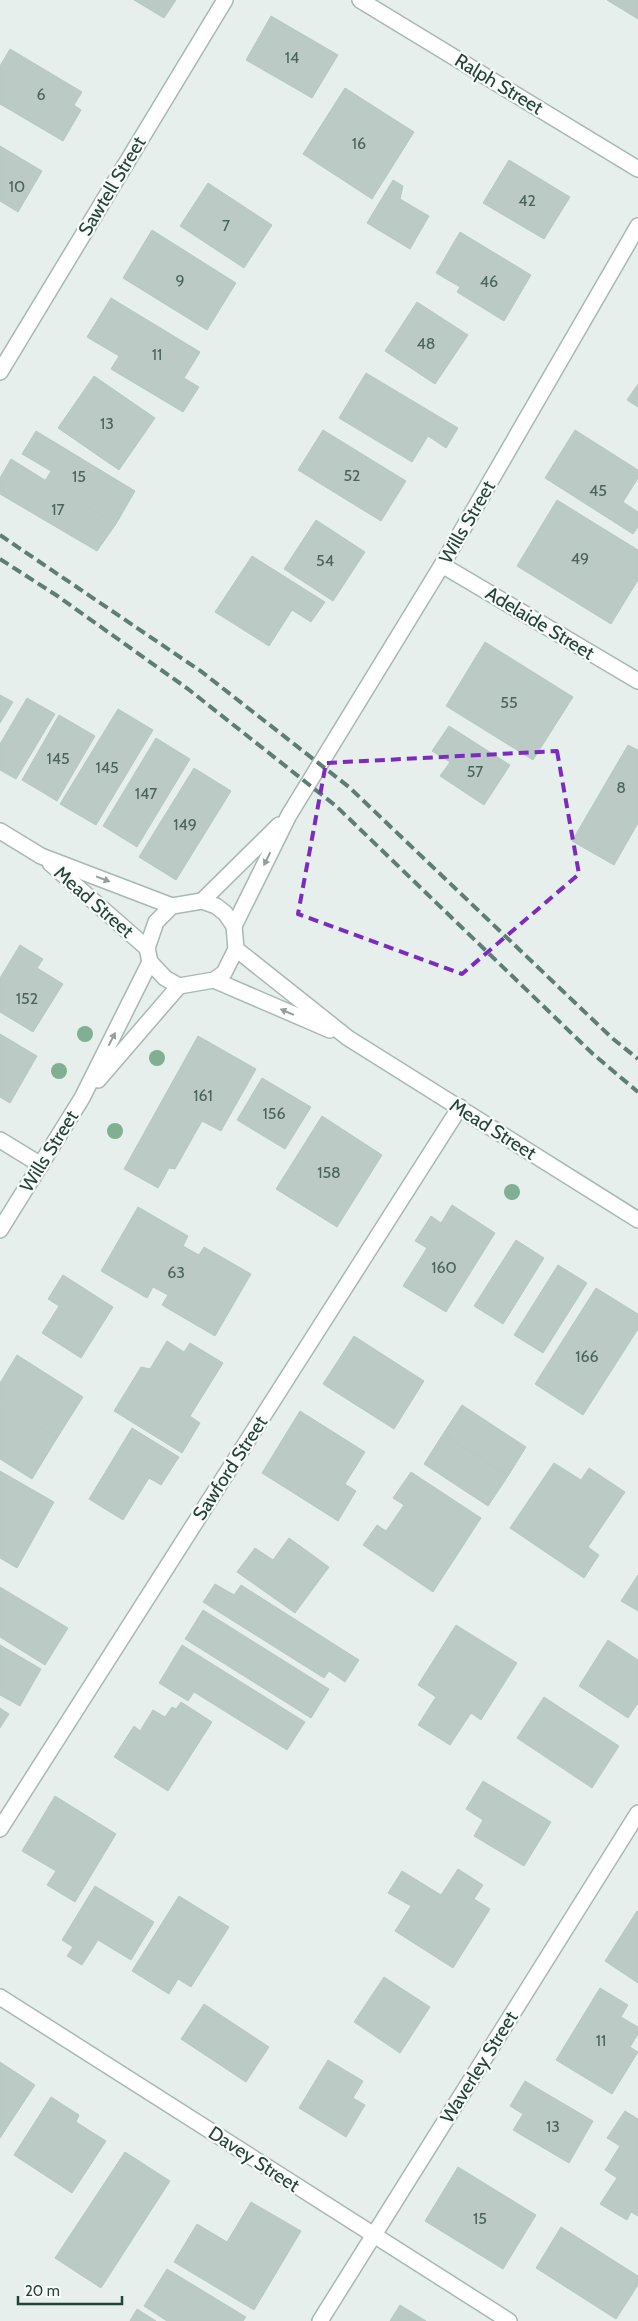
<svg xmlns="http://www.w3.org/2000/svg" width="638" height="2321" viewBox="0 0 638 2321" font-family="Cabin,sans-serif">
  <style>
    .building { fill: #bbcac4; stroke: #b8c9c2 }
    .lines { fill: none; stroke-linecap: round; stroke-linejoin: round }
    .street-casing { stroke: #a8b8b2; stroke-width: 18 }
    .street { stroke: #fff; stroke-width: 15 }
    .rail { stroke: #5f7d75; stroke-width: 4; stroke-dasharray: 10 5; stroke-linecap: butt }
    .tree { fill: #80af93 }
    .oneway { fill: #92a09c }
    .marked { fill: none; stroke: #7b2cbf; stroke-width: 4; stroke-dasharray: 10 6; stroke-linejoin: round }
    .labels { text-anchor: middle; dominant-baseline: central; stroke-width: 4.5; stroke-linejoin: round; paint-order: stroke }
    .number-label { font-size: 16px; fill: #4a645c }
    .street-label { font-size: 19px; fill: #24423a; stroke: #f7fbf9 }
  </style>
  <rect width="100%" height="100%" fill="#e6efeb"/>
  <g class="building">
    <polygon points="134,0 176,0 164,18"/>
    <polygon points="607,0 638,0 638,19"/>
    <polygon points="271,16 338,55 312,98 246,60"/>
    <polygon points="10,49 82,92 74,105 81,110 63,141 0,104 0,66"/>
    <polygon points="345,88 414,132 372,199 303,154"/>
    <polygon points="0,146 42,171 18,212 0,201"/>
    <polygon points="509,160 570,197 544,239 483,203"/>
    <polygon points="393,180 403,186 400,199 429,216 410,249 367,223"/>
    <polygon points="208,183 272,225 244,268 180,226"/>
    <polygon points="152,230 236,283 207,330 123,278"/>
    <polygon points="460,232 531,275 504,321 457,292 460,287 436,273"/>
    <polygon points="111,298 200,352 184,378 199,387 183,412 111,369 119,356 87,337"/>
    <polygon points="417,302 468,335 435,384 385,351"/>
    <polygon points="366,373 458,428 446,448 428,436 412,462 339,418"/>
    <polygon points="94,376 155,418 119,470 58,428"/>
    <polygon points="638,384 638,407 627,400"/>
    <polygon points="323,430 406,481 381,521 298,470"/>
    <polygon points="575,430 638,470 638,478 623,502 638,512 638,527 633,534 545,478"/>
    <polygon points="36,431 135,491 116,524 45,481 51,471 22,454"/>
    <polygon points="11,459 116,524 97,551 0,494 0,478"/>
    <polygon points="557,500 638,550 638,580 611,624 517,566"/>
    <polygon points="316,520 365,552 333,601 284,569"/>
    <polygon points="252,556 325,602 311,622 292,610 269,646 215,612"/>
    <polygon points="485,642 573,697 533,760 446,706"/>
    <polygon points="0,695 13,702 0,723"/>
    <polygon points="27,698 55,714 16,779 0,770 0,744"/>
    <polygon points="118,709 153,730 96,825 60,804"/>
    <polygon points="59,715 95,736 57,801 22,780"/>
    <polygon points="449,726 510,765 484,805 440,776 450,762 432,751"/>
    <polygon points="156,738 190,759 137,847 103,826"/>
    <polygon points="628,745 638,750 638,823 614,865 572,841"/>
    <polygon points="194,768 231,791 176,880 139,857"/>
    <polygon points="20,945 43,959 37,968 63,984 33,1032 0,1012 0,978"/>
    <polygon points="0,1034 37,1056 10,1103 0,1097"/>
    <polygon points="198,1036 256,1069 221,1131 202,1121 175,1169 169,1168 158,1188 124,1169"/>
    <polygon points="262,1078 311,1107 285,1149 237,1120"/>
    <polygon points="322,1116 382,1155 337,1227 276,1189"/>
    <polygon points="452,1205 495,1233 446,1312 403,1286 427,1248 415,1241 431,1216 441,1223"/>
    <polygon points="138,1207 188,1236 183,1246 199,1255 204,1247 251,1274 215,1336 162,1305 168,1295 153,1287 147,1298 101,1271"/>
    <polygon points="516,1240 544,1258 503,1324 474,1306"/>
    <polygon points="558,1265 587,1283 543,1353 514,1335"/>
    <polygon points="63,1275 113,1307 81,1358 42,1333 59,1306 48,1299"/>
    <polygon points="596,1288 638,1314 638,1329 583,1415 535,1384"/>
    <polygon points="354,1336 424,1381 394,1429 323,1384"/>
    <polygon points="167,1341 184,1352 190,1343 223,1363 190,1416 200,1423 182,1453 114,1411 141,1367 150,1369"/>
    <polygon points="17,1355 83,1397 57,1438 0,1402 0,1383"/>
    <polygon points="0,1402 57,1438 32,1479 0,1459"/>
    <polygon points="462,1405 526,1447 508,1476 443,1434"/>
    <polygon points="300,1411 365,1452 345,1484 356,1491 338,1521 262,1473"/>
    <polygon points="132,1428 179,1457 161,1485 149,1478 123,1520 89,1499"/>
    <polygon points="443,1434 508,1476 488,1506 424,1464"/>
    <polygon points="554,1463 581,1480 589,1468 625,1492 588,1547 599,1555 584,1578 510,1528"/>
    <polygon points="0,1471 54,1502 17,1568 0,1558"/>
    <polygon points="411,1472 481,1518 433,1592 363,1545 377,1525 386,1531 404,1505 393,1498"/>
    <polygon points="289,1538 329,1567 295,1613 237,1572 255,1548 273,1560"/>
    <polygon points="638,1575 638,1611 621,1601"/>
    <polygon points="215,1584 234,1595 241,1585 359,1660 345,1682 329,1671 324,1678 203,1602"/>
    <polygon points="0,1587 68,1628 45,1665 0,1637"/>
    <polygon points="203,1610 329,1689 311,1718 185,1639"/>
    <polygon points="456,1625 517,1663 481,1720 471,1713 450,1745 418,1725 436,1697 418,1685"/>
    <polygon points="608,1640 638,1660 638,1703 628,1718 579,1686"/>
    <polygon points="0,1645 41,1669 20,1706 0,1695"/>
    <polygon points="182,1645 305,1722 287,1750 194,1692 188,1701 159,1683"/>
    <polygon points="544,1697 619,1746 592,1788 517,1738"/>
    <polygon points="181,1702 212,1722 168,1791 114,1757 134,1726 140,1731 153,1710 165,1717 172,1707 176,1709"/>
    <polygon points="0,1708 9,1714 0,1728"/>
    <polygon points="483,1781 551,1822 524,1866 474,1836 483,1820 466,1809"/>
    <polygon points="55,1796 116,1834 75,1902 47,1885 56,1871 22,1851"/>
    <polygon points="458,1869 483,1885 474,1899 490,1909 453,1968 395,1931 411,1906 388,1893 402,1871 441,1895"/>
    <polygon points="95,1886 154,1922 131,1960 98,1940 82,1965 67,1956 73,1947 62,1940"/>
    <polygon points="179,1896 229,1927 191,1987 178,1979 169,1994 132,1971"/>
    <polygon points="637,1911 638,1912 638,1983 605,1961"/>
    <polygon points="384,1977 430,2007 400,2053 354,2022"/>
    <polygon points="600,1988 628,2005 621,2017 638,2027 638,2034 630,2047 638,2052 612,2094 556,2060"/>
    <polygon points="204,2004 269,2047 246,2082 181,2039"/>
    <polygon points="328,2060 363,2081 353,2098 365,2105 346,2137 299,2108"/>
    <polygon points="0,2062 35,2085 0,2138"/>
    <polygon points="525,2081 593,2121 569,2163 513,2130 523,2114 510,2106"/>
    <polygon points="51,2097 79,2115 76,2122 106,2141 72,2193 14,2155"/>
    <polygon points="625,2111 638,2119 638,2216 631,2212 627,2220 600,2204 617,2178 605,2170 620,2146 607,2138"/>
    <polygon points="125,2152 170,2181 101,2288 55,2258"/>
    <polygon points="458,2167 536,2215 503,2269 425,2221"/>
    <polygon points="251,2202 301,2231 254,2310 174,2262 197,2224 227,2242"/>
    <polygon points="561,2227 638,2276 638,2285 616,2319 536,2268"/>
    <polygon points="167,2269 246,2317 243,2321 167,2321 144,2306"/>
    <polygon points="400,2305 426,2321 390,2321"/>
    <polygon points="137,2309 156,2321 130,2321"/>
  </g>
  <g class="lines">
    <defs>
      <g id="street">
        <polyline points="360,0 638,169"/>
        <polyline points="0,372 225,0"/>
        <polyline points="442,565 638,681"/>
        <polyline points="0,831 41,856 172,906"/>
        <polyline points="50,863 147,948"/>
        <polygon points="202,901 216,906 225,913 234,926 236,949 224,973 214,980 179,986 165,978 150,962 147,948 156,922 172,906"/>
        <polyline points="202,901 279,825"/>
        <polyline points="234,926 289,815 442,565 638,226"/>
        <polyline points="236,949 348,1038 638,1220"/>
        <polyline points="214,980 330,1030"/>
        <polyline points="98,1080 179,986"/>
        <polyline points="0,1140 41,1165"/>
        <polyline points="0,1230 82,1098 150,962"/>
        <polyline points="0,1829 460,1107"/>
        <polyline points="0,1997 509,2321"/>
        <polyline points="320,2321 638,1813"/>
      </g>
    </defs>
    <use href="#street" class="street-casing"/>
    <use href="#street" class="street"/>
    <g class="rail">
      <polyline points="0,535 202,672 349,787 612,1038 638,1059"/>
      <polyline points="0,559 56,595 188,689 336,806 593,1054 638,1092"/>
    </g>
  </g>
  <g class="tree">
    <circle cx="85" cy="1034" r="8"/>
    <circle cx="157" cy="1058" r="8"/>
    <circle cx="59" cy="1071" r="8"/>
    <circle cx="115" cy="1131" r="8"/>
    <circle cx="512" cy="1192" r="8"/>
  </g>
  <defs><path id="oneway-solid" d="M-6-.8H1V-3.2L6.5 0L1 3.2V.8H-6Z" transform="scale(1.25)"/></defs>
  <g class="oneway">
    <use href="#oneway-solid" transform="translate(267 859) rotate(116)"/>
    <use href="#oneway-solid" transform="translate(103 879) rotate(21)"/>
    <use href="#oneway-solid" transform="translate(287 1012) rotate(-157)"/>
    <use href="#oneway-solid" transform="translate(112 1039) rotate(-63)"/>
  </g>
  <path class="marked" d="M 557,751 L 579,874 L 462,974 L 298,914 L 326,763 Z"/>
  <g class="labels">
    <g class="number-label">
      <text x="292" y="57">14</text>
      <text x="41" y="94">6</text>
      <text x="359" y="143">16</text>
      <text x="17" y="186">10</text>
      <text x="527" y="200">42</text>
      <text x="226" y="225">7</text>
      <text x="180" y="280">9</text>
      <text x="489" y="281">46</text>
      <text x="426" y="343">48</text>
      <text x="157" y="354">11</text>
      <text x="107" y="423">13</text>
      <text x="352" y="475">52</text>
      <text x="79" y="476">15</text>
      <text x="598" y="490">45</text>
      <text x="58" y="509">17</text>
      <text x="580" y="558">49</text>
      <text x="325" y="560">54</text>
      <text x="509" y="702">55</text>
      <text x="58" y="758">145</text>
      <text x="107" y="767">145</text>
      <text x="475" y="771">57</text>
      <text x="621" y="787">8</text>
      <text x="146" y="793">147</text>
      <text x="185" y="824">149</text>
      <text x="27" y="998">152</text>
      <text x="203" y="1095">161</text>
      <text x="274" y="1113">156</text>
      <text x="329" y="1172">158</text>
      <text x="444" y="1267">160</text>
      <text x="176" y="1272">63</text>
      <text x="587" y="1356">166</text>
      <text x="601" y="2040">11</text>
      <text x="553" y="2126">13</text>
      <text x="480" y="2218">15</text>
    </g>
    <g class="street-label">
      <text transform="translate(499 84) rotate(31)">Ralph Street</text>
      <text transform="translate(112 186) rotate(-59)">Sawtell Street</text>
      <text transform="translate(467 522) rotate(-60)">Wills Street</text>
      <text transform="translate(540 623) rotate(31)">Adelaide Street</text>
      <text transform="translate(94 902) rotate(41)">Mead Street</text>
      <text transform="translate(493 1129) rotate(32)">Mead Street</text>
      <text transform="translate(49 1151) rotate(-58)">Wills Street</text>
      <text transform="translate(230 1468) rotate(-57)">Sawford Street</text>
      <text transform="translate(479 2067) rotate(-58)">Waverley Street</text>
      <text transform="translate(254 2159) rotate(33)">Davey Street</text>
    </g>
  </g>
  <path d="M18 2296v8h104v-8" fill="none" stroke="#24423a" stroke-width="2.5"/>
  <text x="25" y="2296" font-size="15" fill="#24423a" stroke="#f7fbf9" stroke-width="4" paint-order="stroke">20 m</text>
</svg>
